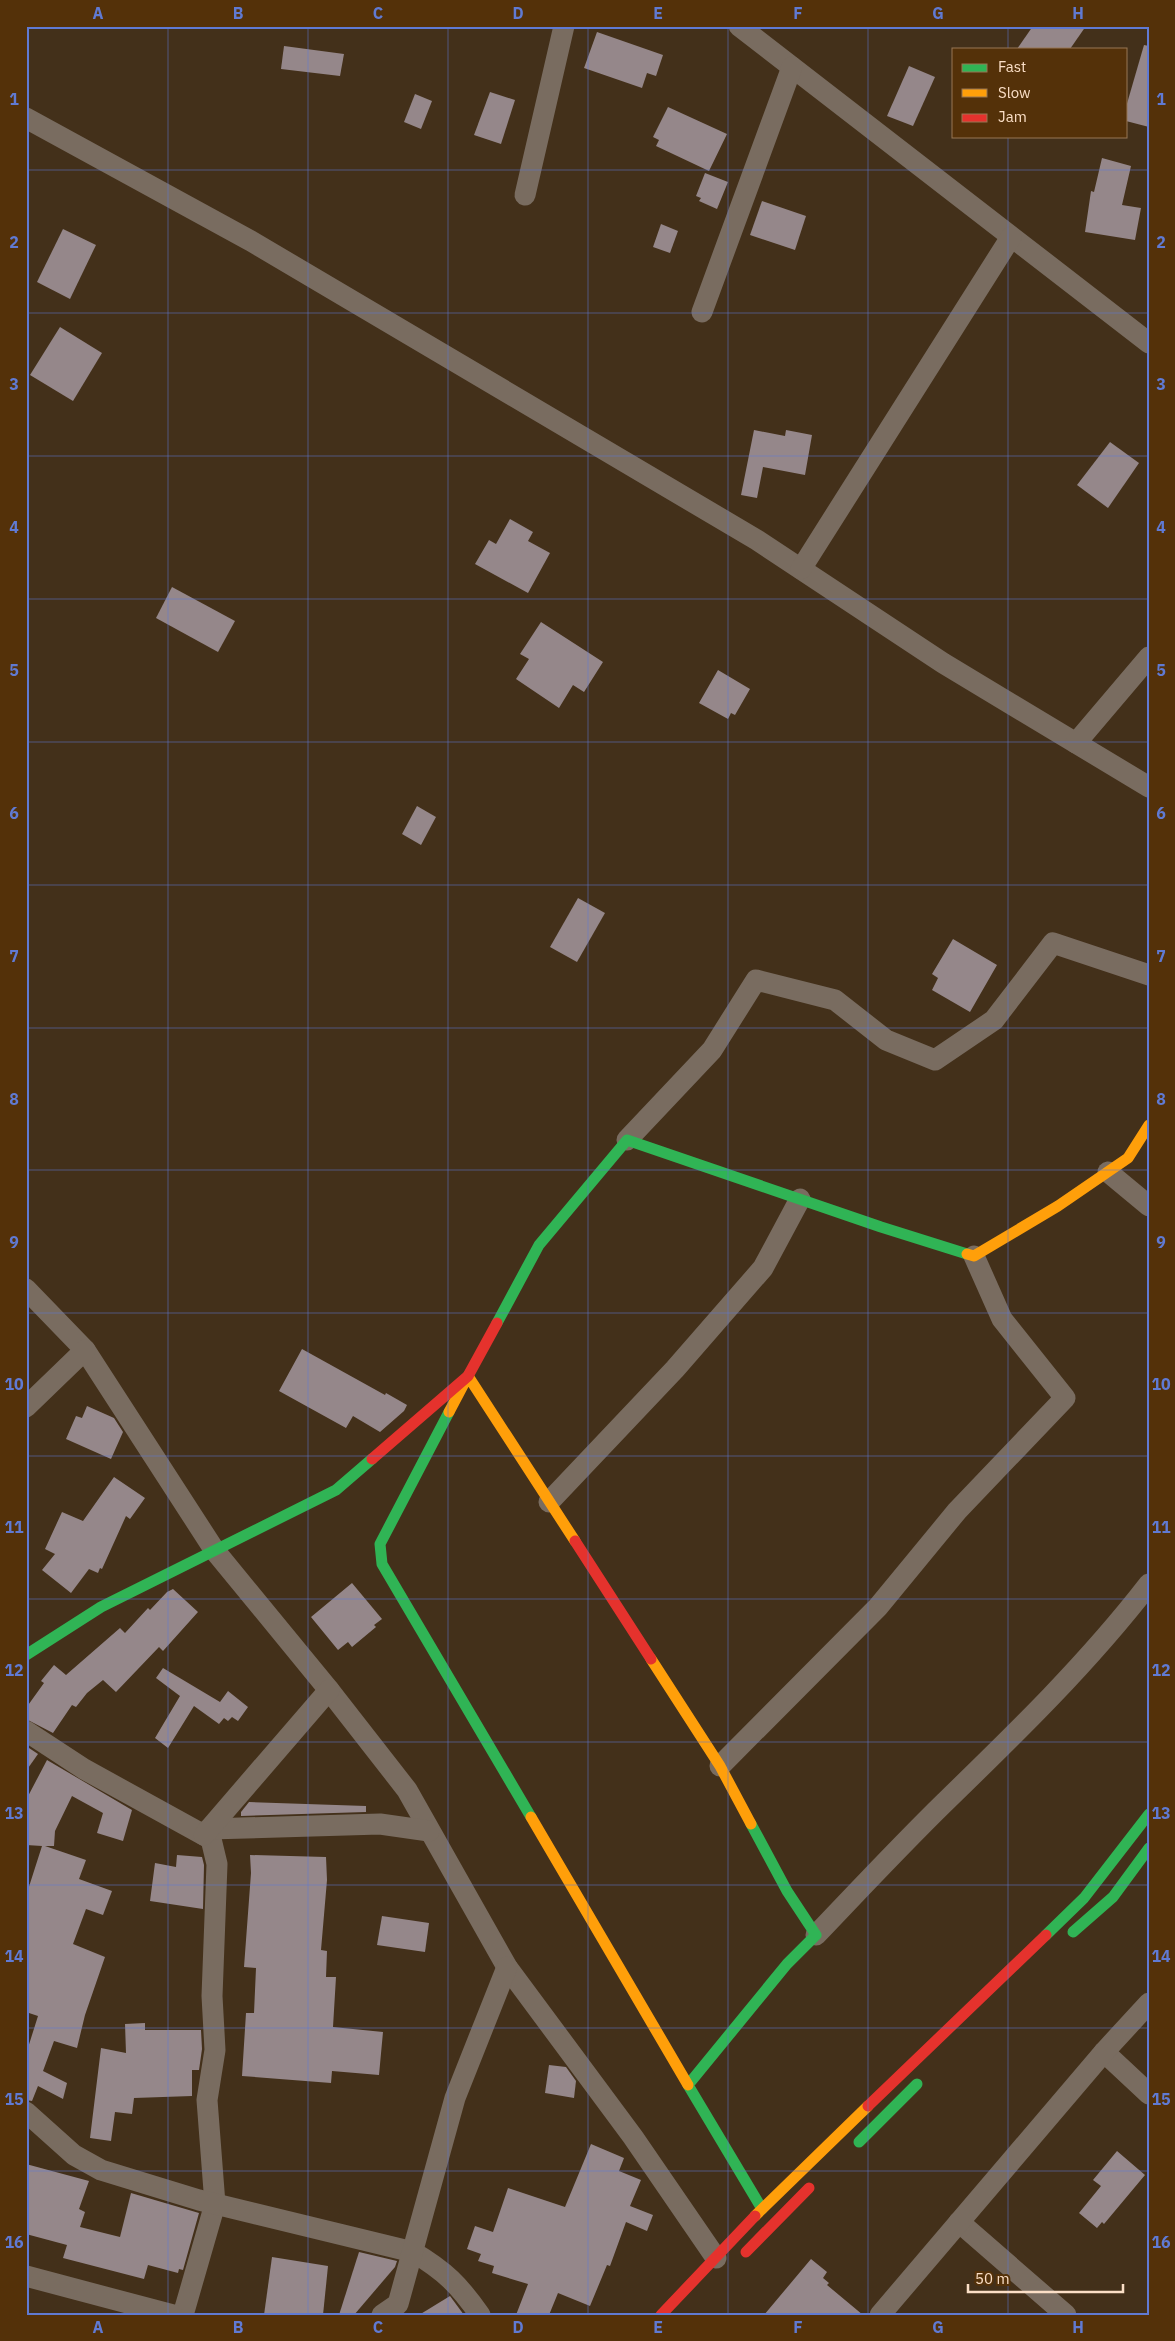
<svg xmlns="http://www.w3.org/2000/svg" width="1175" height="2341" viewBox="0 0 1175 2341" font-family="'IBM Plex Sans',sans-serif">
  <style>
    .building { fill: #95878a }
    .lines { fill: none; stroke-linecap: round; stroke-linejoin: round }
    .street { stroke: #796c60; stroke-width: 21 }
    .fast { stroke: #30b455; stroke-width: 11 }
    .slow { stroke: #ff9f0a; stroke-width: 11 }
    .jam { stroke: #e5322d; stroke-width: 11 }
    .grid { fill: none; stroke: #607ad3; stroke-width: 1; stroke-opacity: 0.55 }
    .neatline { fill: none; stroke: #607ad3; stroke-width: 2 }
    .grid-label { font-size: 16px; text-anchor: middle; font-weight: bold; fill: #607ad3 }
  </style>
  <rect width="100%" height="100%" fill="#43301a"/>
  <g class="building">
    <polygon points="1033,26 1086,26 1070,49 1017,49"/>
    <polygon points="597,32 663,55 656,76 647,73 642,88 584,68"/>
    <polygon points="1144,45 1149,46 1149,127 1126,121 1126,107"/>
    <polygon points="284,46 344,54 340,76 281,69"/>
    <polygon points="909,66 935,77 913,126 887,116"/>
    <polygon points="490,92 515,100 501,144 474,135"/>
    <polygon points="415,94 432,101 421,129 404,122"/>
    <polygon points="668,107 727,134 709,171 656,146 659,140 653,137"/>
    <polygon points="1102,158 1131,166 1122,205 1141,208 1135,240 1085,232 1091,191 1094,192"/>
    <polygon points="705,173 728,182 717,209 699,201 701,198 696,196"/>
    <polygon points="762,201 806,216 795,250 750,235"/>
    <polygon points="661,224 678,231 670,253 653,247"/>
    <polygon points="63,229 96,245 70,299 37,282"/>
    <polygon points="60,327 102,353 73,401 30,375"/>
    <polygon points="754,430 785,436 786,430 812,435 805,475 763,467 757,498 741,495"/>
    <polygon points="1110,442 1139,463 1108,508 1077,485"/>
    <polygon points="510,519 533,532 528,541 550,553 528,593 475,564 489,540 496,544"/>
    <polygon points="172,587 235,621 218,652 156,618"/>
    <polygon points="541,622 603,662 584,692 573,685 559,708 516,679 529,659 520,654"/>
    <polygon points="718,670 750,689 735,715 731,713 728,719 699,703"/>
    <polygon points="417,806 436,817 421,845 402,834"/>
    <polygon points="578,898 605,913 577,962 550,947"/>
    <polygon points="953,939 997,965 970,1012 932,990 938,978 932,974"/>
    <polygon points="302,1349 385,1395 386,1393 407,1405 404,1411 380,1432 353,1416 346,1428 279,1391"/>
    <polygon points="87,1406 114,1418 123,1432 111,1459 66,1439 76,1416 82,1418"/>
    <polygon points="114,1477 145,1498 130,1519 126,1516 102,1569 100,1568 98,1573 89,1569 71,1593 42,1570 55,1554 45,1549 62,1512 83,1521"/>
    <polygon points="352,1583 382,1619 374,1625 376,1627 352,1647 348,1642 338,1650 311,1617"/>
    <polygon points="173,1589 198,1612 163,1651 159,1647 116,1692 103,1680 87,1693 76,1707 72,1705 53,1733 26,1719 26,1708 44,1683 41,1681 54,1665 66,1675 120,1628 125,1633 148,1608 150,1610 167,1592"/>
    <polygon points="163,1668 220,1702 228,1691 248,1707 238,1721 232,1717 228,1721 224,1718 219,1724 194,1706 168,1748 155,1738 180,1696 156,1678"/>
    <polygon points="26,1746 38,1754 26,1771"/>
    <polygon points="47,1760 132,1810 123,1841 97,1833 103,1813 72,1796 55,1831 54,1846 45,1846 86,1860 79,1879 112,1891 103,1915 86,1909 73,1944 105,1957 85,2015 77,2048 54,2041 43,2071 67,2083 63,2099 38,2086 32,2101 26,2100 26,2054 38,2016 26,2012 26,1896 42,1846 26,1845 26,1800"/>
    <polygon points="249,1802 366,1806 366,1812 241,1816 241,1812"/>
    <polygon points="177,1855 202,1857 204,1865 203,1909 150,1901 155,1863 176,1867"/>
    <polygon points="250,1855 326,1857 327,1880 321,1950 327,1951 326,1977 336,1977 333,2027 383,2032 379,2075 332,2071 331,2083 242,2076 246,2013 254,2013 256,1968 244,1967 251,1873"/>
    <polygon points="382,1916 429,1923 425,1952 377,1945"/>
    <polygon points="145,2023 145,2030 201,2030 202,2049 199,2070 192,2070 192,2096 134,2098 132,2114 115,2112 111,2141 90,2138 101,2048 126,2053 125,2024"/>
    <polygon points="549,2065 566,2067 576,2081 574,2098 545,2093"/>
    <polygon points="591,2144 624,2158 619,2171 641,2180 630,2206 653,2215 647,2231 626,2222 610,2266 607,2265 590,2306 558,2293 549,2315 516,2315 528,2284 492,2273 494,2266 478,2261 481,2254 467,2249 475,2226 493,2232 508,2188 565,2207"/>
    <polygon points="1117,2151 1145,2175 1104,2224 1102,2222 1097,2228 1079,2213 1101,2186 1093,2180"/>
    <polygon points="26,2164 89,2181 79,2209 85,2212 80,2227 120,2237 131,2193 199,2213 183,2270 179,2269 178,2273 148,2265 144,2279 63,2258 67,2245 26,2234"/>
    <polygon points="359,2252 397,2261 395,2267 354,2315 339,2315"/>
    <polygon points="272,2257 328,2266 323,2315 264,2315"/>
    <polygon points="811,2259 827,2272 823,2278 829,2283 827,2285 863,2315 764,2315"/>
    <polygon points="450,2296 464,2315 419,2315"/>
  </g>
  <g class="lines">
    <g class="street">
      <polyline points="739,26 1149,343"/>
      <polyline points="26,118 251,241 757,540 943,663 1149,787"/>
      <polyline points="525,195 564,26"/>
      <polyline points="702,312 792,67"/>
      <polyline points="801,569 1011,237"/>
      <polyline points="1076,743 1149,657"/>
      <polyline points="627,1140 712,1050 756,980 835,1000 886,1040 935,1060 994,1020 1053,943 1149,975"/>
      <polyline points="1108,1172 1149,1206"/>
      <polyline points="26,1289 85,1350 215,1551 329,1690 407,1790 507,1967 633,2137 716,2258"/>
      <polyline points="26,1407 85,1350"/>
      <polyline points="549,1502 675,1369 763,1268 800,1199"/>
      <polyline points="26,1731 84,1769 211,1839 217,1864 212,1996 215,2050 207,2100 215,2204 183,2315"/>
      <polyline points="720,1766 878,1607 957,1511 1065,1398 1002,1319 974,1256"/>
      <polyline points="209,1829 380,1824 429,1831"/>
      <polyline points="204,1835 329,1690"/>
      <path d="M 816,1935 C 859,1890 901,1845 945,1802 C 1017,1732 1088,1663 1149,1584"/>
      <polyline points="1104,2052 1149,2094"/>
      <path d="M 26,2112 L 74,2155 L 101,2170 L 199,2200 L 413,2252 C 445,2271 459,2285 480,2315"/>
      <polyline points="959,2222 1066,2315"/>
      <polyline points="26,2276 173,2315"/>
      <polyline points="382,2315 398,2304 455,2098 507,1967"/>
      <polyline points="880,2315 1104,2052 1149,2003"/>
    </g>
    <g class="fast">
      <polyline points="497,1323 539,1245 627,1140 881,1227 967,1254"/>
      <polyline points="449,1412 380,1544 382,1564 531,1817"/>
      <polyline points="26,1655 101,1607 336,1490 372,1459"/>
      <polyline points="751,1824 787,1891 816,1935 787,1964 688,2085 762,2209"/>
      <polyline points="1073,1932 1113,1897 1149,1848"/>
      <polyline points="1046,1935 1084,1898 1149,1814"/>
      <polyline points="859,2142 917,2084"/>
    </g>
    <g class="slow">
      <polyline points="967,1254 974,1256 1058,1206 1128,1158 1149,1125"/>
      <polyline points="449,1412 468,1376 575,1541"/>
      <polyline points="651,1659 720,1766 751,1824"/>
      <polyline points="531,1817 688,2085"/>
      <polyline points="755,2216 868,2106"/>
    </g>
    <g class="jam">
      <polyline points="372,1459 468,1376 497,1323"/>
      <polyline points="575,1541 651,1659"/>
      <polyline points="868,2106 1046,1935"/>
      <polyline points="746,2252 809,2188"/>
      <polyline points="661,2315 755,2216"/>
    </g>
  </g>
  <path class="grid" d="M 168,26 L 168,2315M 308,26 L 308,2315M 448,26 L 448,2315M 588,26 L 588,2315M 728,26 L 728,2315M 868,26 L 868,2315M 1008,26 L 1008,49M 1008,136 L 1008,2315M 26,170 L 1149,170M 26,313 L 1149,313M 26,456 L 1149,456M 26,599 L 1149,599M 26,742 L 1149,742M 26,885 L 1149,885M 26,1028 L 1149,1028M 26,1170 L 1149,1170M 26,1313 L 1149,1313M 26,1456 L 1149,1456M 26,1599 L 1149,1599M 26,1742 L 1149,1742M 26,1885 L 1149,1885M 26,2028 L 1149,2028M 26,2171 L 1149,2171"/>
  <rect width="1175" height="2341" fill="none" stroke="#543109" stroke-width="55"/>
  <rect x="952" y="48" width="175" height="90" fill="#543109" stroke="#977755"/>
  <rect x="962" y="64" width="25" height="8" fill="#30b455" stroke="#977755"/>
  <text x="998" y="72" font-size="15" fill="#fbdfc7">Fast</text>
  <rect x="962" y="89" width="25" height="8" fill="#ff9f0a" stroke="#977755"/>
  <text x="998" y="98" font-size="15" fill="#fbdfc7">Slow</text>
  <rect x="962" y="114" width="25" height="8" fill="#e5322d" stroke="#977755"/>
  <text x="998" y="122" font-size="15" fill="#fbdfc7">Jam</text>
  <path d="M968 2284v8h155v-8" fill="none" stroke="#fbdfc7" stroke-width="2.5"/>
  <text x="975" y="2284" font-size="15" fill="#fbdfc7" stroke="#543109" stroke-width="4" paint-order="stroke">50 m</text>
  <rect x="28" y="28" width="1120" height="2286" class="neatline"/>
  <g class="grid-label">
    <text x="98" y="19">A</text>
    <text x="238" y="19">B</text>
    <text x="378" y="19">C</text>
    <text x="518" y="19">D</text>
    <text x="658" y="19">E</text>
    <text x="798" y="19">F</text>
    <text x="938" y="19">G</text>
    <text x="1078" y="19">H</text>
    <text x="14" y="105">1</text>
    <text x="1161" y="105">1</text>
    <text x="14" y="248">2</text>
    <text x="1161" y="248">2</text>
    <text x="14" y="390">3</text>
    <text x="1161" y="390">3</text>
    <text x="14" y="533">4</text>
    <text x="1161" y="533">4</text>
    <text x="14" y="676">5</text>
    <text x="1161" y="676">5</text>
    <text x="14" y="819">6</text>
    <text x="1161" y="819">6</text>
    <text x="14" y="962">7</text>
    <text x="1161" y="962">7</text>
    <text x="14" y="1105">8</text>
    <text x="1161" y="1105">8</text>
    <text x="14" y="1248">9</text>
    <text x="1161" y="1248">9</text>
    <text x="14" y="1390">10</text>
    <text x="1161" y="1390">10</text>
    <text x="14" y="1533">11</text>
    <text x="1161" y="1533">11</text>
    <text x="14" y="1676">12</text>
    <text x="1161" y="1676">12</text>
    <text x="14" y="1819">13</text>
    <text x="1161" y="1819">13</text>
    <text x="14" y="1962">14</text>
    <text x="1161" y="1962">14</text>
    <text x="14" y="2105">15</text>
    <text x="1161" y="2105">15</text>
    <text x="14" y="2248">16</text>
    <text x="1161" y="2248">16</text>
    <text x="98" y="2333">A</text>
    <text x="238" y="2333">B</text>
    <text x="378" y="2333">C</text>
    <text x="518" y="2333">D</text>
    <text x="658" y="2333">E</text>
    <text x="798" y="2333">F</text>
    <text x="938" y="2333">G</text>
    <text x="1078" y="2333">H</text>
  </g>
</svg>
